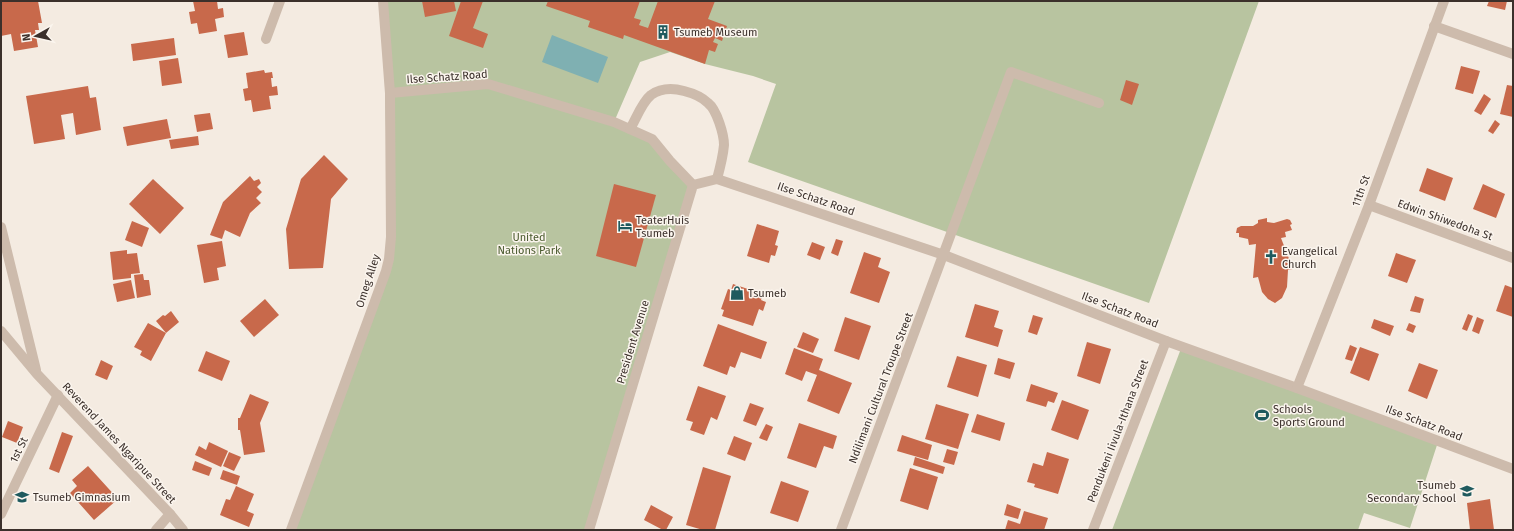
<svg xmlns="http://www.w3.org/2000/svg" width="1514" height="531" viewBox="0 0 1514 531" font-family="'Fira Sans',sans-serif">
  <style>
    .green { fill: #b8c4a0 }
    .water { fill: #7fb0b2 }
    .building { fill: #c8694b }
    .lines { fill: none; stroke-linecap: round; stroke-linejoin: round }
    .minor { stroke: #cdbbac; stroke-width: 10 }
    .labels { text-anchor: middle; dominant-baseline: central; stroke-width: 3; stroke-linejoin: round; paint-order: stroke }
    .poi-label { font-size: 11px; fill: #3b302b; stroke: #fbf5ee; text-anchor: start }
    .street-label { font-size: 11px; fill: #3b302b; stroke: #fbf5ee }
    .park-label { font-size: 11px; fill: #4a5a2e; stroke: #fbf5ee }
  </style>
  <rect width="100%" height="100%" fill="#f4ebe1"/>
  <g class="green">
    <polygon points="383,1 1259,1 1149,303 748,162 776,84 753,76 705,64 670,52 640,62 614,122 652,139 693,185 589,530 290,530 389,259"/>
    <polygon points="1182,346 1438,442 1410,528 1364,513 1358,530 1112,530"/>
  </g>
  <polygon class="water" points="552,35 608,57 598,83 542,62"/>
  <g class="building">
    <polygon points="1,1 38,1 42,23 38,23 39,30 35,30 38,47 14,51 11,34 1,36"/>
    <polygon points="193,1 217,1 218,9 223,8 224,17 215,19 217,31 199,34 197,23 191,24 189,12 195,11"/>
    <polygon points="422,1 454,1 456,11 425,17"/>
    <polygon points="461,1 483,1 473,28 488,34 483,48 449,36"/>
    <polygon points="548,1 640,1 634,18 641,20 639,25 648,28 658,1 715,1 708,19 727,26 722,41 715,38 713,42 718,44 715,52 709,50 705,64 624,35 623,39 588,27 590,21 546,6"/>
    <polygon points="1489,1 1507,1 1505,10 1487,6"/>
    <polygon points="244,32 248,55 228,58 224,35"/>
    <polygon points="174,38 176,55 133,61 131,44"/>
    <polygon points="178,58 182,83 162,86 159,61"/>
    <polygon points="1461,66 1480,71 1473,94 1455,89"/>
    <polygon points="264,70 265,73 272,72 273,78 271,78 272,87 277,86 278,95 269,96 271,109 253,112 251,100 245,101 243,89 248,88 246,73"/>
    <polygon points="1126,80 1139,84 1132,105 1120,100"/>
    <polygon points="1507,85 1513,86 1513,117 1500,114"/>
    <polygon points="88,86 90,98 96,97 101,130 76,135 73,113 61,115 65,139 34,144 26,96"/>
    <polygon points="1484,94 1491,99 1481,115 1474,111"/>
    <polygon points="210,113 213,129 197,132 194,115"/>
    <polygon points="167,119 171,138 127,146 123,127"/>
    <polygon points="1495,120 1500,124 1493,134 1488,131"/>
    <polygon points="198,136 199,145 171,149 169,140"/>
    <polygon points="324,155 348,179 331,199 323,268 289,269 286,229 301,179"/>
    <polygon points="1427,168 1453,178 1445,201 1419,191"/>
    <polygon points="250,176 254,181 259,179 261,183 257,187 262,192 256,198 261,203 250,213 240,237 225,230 222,239 210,235 223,202"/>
    <polygon points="153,179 184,208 160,234 129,204"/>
    <polygon points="614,184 656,195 636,267 596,256"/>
    <polygon points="1483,184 1505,194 1496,218 1473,209"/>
    <polygon points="1267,218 1267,222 1274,223 1287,219 1290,220 1292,224 1290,225 1292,230 1285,232 1286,237 1281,238 1293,269 1288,270 1287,287 1282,298 1275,303 1268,299 1262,292 1258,277 1253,278 1256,244 1249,245 1248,239 1239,237 1239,233 1236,233 1237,228 1241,226 1253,226 1258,223 1258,220"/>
    <polygon points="132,221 149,228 142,247 125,240"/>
    <polygon points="757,224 779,231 775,245 778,246 775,256 771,255 769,263 747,256"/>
    <polygon points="836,239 843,241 838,256 831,253"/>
    <polygon points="222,241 226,266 217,268 219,280 204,283 197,245"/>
    <polygon points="812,242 825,247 820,260 807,255"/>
    <polygon points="127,250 127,254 137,253 140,273 131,274 131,278 113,280 110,252"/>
    <polygon points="864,252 881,258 878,267 890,272 879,303 850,293"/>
    <polygon points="1396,253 1416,260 1407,283 1388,276"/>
    <polygon points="143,274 144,280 149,280 151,295 137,298 134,275"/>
    <polygon points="131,280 135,298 117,302 113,284"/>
    <polygon points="733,284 763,294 761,300 766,302 763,311 759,309 753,326 722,316 724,310 721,309 728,289 731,290"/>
    <polygon points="1505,285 1513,288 1513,317 1496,311"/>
    <polygon points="1415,296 1424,299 1420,313 1410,311"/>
    <polygon points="265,299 279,315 254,337 240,321"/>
    <polygon points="975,304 999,311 994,327 1003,330 998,347 965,337"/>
    <polygon points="171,311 179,322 166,333 156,321 163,315 165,316"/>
    <polygon points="1468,314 1473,316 1467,331 1462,329"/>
    <polygon points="1033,315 1043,318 1037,335 1028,332"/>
    <polygon points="845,317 871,326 859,360 834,351"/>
    <polygon points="1477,317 1484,320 1479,334 1472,331"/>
    <polygon points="1374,319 1394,326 1390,336 1371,328"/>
    <polygon points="148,323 166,333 151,361 140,355 142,351 134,347"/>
    <polygon points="1409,323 1416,326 1413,333 1406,330"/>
    <polygon points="718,324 767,342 761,359 741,352 735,368 730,366 727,375 703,366"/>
    <polygon points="803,332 819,339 813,353 797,347"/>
    <polygon points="1087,342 1111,349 1100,384 1077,376"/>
    <polygon points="1350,345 1357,348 1352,361 1345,359"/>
    <polygon points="1360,347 1379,354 1369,381 1350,373"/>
    <polygon points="794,348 823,359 819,370 852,383 839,414 807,401 817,375 806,371 802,381 785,374"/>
    <polygon points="206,351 230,361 222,381 198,371"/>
    <polygon points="957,356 987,365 978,397 947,387"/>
    <polygon points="998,358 1015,363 1010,379 994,374"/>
    <polygon points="101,360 113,366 107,380 95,375"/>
    <polygon points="1419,363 1438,370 1427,399 1408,391"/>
    <polygon points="1031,384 1058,393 1054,403 1048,401 1046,407 1026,401"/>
    <polygon points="698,386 726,396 717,420 711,417 704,435 690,430 693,422 686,420"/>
    <polygon points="250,394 269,402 260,423 265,452 244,455 240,430 238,430 238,418 240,418"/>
    <polygon points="1062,400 1089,410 1078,440 1051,430"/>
    <polygon points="750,403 764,408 756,426 743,421"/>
    <polygon points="936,404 969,414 958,449 925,439"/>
    <polygon points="977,414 1005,423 1000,441 971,432"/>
    <polygon points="8,421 23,427 17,443 2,437"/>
    <polygon points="799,423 837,436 833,449 824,446 816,468 787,458"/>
    <polygon points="766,424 773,427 767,441 759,438"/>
    <polygon points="62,432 73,436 59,473 49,469"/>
    <polygon points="902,435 932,445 928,460 897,451"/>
    <polygon points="734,436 752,443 745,461 727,454"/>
    <polygon points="209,442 228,451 221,467 195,455 199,446 206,450"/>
    <polygon points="947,449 958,452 954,465 943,462"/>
    <polygon points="229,452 241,457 234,471 223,466"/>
    <polygon points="1047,452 1069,459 1058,494 1034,487 1035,484 1027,482 1033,463 1043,466"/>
    <polygon points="915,457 945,467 943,474 913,465"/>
    <polygon points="195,461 212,468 209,476 192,470"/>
    <polygon points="88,466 118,499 94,520 70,493 77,486 72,480"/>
    <polygon points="703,467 731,476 715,530 703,530 686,525"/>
    <polygon points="910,468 938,477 928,510 900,501"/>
    <polygon points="223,470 240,476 237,485 220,479"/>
    <polygon points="781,481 809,491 798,522 770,513"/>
    <polygon points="236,486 254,494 247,511 254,514 249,527 220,515 226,499 230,500"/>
    <polygon points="1490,499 1494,530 1470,530 1467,503"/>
    <polygon points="1007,504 1021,509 1018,519 1004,515"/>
    <polygon points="651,505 673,517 666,530 663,530 644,520"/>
    <polygon points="1024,511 1048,518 1044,530 1005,530 1008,520 1020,524"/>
  </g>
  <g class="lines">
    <g class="minor">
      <polyline points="1434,26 1513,54"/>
      <polyline points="266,39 280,1"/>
      <polyline points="390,93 488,84 614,122 652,139 670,161 693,185"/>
      <path d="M 630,129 C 636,119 642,102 651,95 C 661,88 673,88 684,91 C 692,93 702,97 708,103 C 717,110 724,135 724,145 C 723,156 720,168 717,179"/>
      <polyline points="717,179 944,255 1166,341 1297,388 1513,469"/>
      <polyline points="1369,205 1513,258"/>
      <polyline points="1,227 36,370"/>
      <polyline points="1,331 37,374 170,514 183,530"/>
      <polyline points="1297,388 1369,205 1444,1"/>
      <polyline points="1,514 58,395"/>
      <polyline points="156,530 170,514"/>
      <polyline points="291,530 386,271 389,259 391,237 390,93 383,1"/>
      <polyline points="589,530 693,185 717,179"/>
      <polyline points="841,530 1011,72 1099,103"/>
      <polyline points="1093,530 1166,341"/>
    </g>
  </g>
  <defs>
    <symbol id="building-bare" viewBox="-9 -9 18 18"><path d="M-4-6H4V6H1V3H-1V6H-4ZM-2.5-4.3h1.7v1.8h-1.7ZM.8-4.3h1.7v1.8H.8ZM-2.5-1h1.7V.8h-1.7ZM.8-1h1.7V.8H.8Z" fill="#1f5a5e" stroke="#fbf5ee" stroke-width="2.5" paint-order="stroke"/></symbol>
    <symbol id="hotel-bare" viewBox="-9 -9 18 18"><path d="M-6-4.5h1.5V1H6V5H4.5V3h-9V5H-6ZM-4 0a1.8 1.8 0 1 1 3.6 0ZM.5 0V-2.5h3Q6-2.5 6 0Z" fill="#1f5a5e" stroke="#fbf5ee" stroke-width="2.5" paint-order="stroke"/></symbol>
    <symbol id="church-bare" viewBox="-9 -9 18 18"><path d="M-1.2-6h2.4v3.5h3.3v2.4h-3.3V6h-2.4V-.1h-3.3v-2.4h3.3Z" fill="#1f5a5e" stroke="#fbf5ee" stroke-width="2.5" paint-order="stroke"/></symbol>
    <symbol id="shop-bare" viewBox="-9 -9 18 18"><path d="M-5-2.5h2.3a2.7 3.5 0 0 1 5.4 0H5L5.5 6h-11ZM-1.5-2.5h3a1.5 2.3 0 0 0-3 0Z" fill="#1f5a5e" stroke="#fbf5ee" stroke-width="2.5" paint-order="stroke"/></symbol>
    <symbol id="stadium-bare" viewBox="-9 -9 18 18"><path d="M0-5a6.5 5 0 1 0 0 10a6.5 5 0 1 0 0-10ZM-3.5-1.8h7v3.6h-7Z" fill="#1f5a5e" stroke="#fbf5ee" stroke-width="2.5" paint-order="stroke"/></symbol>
    <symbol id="school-bare" viewBox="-9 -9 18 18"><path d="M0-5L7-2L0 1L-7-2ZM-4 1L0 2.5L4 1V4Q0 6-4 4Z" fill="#1f5a5e" stroke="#fbf5ee" stroke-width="2.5" paint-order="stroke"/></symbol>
  </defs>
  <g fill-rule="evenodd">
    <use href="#building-bare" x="653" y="22" width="20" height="20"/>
    <use href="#hotel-bare" x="615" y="216" width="20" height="20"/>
    <use href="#church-bare" x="1261" y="247" width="20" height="20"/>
    <use href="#shop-bare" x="727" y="283" width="20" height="20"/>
    <use href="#stadium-bare" x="1252" y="405" width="20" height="20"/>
    <use href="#school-bare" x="1457" y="481" width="20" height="20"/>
    <use href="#school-bare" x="12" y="487" width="20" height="20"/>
  </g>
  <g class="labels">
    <g class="poi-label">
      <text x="674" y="32">Tsumeb Museum</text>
      <text x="636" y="220">TeaterHuis<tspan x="636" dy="13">Tsumeb</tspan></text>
      <text x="1282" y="251">Evangelical<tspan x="1282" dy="13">Church</tspan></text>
      <text x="748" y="293">Tsumeb</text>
      <text x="1273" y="409">Schools<tspan x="1273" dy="13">Sports Ground</tspan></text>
      <text x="1456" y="485" text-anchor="end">Tsumeb<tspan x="1456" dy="13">Secondary School</tspan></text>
      <text x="33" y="497">Tsumeb Gimnasium</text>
    </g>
    <g class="street-label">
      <text transform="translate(447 77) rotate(-4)">Ilse Schatz Road</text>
      <text transform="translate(1361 191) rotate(-70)">11th St</text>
      <text transform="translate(816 199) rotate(19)">Ilse Schatz Road</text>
      <text transform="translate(1445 220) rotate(20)">Edwin Shiwedoha St</text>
      <text transform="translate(368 281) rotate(-72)">Omeg Alley</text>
      <text transform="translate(1120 310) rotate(21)">Ilse Schatz Road</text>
      <text transform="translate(633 342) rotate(-73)">President Avenue</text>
      <text transform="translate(881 388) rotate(-69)">Ndilimani Cultural Troupe Street</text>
      <text transform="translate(1424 423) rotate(21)">Ilse Schatz Road</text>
      <text transform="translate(1118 431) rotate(-69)">Pendukeni Iivula-Ithana Street</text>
      <text transform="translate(119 443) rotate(47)">Reverend James Ngaripue Street</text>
      <text transform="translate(19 450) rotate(-64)">1st St</text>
    </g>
    <g class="park-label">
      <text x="529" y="237">United<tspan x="529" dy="13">Nations Park</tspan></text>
    </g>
  </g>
  <rect width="1514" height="531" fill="none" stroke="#3b302b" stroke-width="4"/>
  <g transform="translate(36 36) rotate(262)" stroke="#fbf5ee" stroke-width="3" paint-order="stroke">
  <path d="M0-3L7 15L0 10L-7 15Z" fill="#3b302b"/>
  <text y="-6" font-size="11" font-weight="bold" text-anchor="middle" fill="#3b302b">N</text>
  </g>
</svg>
